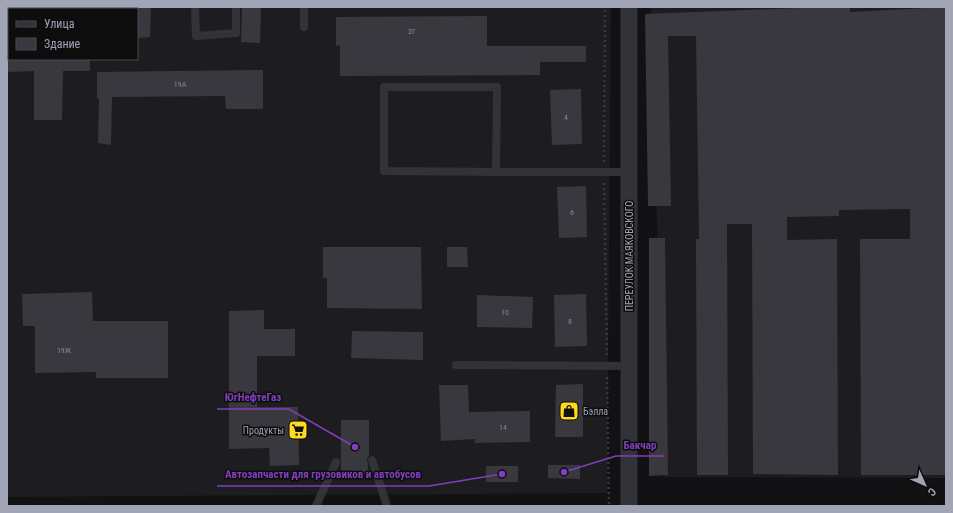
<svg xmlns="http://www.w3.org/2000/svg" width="953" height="513" viewBox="0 0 953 513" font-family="'Roboto Condensed',sans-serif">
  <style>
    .built { fill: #1d1d20; fill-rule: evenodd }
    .building { fill: #39383e }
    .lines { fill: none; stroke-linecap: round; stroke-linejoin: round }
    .path { stroke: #383940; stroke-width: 2.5; stroke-dasharray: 2 3; stroke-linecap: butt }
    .service { stroke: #323239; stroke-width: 8 }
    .minor { stroke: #323239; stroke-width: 17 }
    .labels { text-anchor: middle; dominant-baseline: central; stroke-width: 3; stroke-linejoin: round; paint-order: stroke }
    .number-label { font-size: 8px; fill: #878997 }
    .street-label { font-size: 10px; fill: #a1a4b5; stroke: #0d0d0e }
    .poi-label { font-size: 10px; fill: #a1a4b5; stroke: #0d0d0e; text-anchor: start }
    .leader { fill: none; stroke: #813ebe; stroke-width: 1.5 }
    .callout-dot { fill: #813ebe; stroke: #0d0d0e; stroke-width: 1.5 }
    .callout-label { font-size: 11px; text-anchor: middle; font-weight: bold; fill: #813ebe; stroke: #0d0d0e; stroke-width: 3; stroke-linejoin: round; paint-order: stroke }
  </style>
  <rect width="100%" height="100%" fill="#121113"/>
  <g class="built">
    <path d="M 7,7 L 611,7 L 607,493 L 7,497 ZM 9,9 L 137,9 L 137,59 L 9,59 Z"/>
    <polygon points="651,7 946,7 946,478 664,477"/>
  </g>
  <g class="building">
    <polygon points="137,7 151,7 150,37 137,38"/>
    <polygon points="242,7 261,7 260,43 241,42"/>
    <polygon points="825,7 850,7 850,12 946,7 946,218 945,218 946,475 861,475 860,239 910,239 910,209 839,210 839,216 787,217 787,240 837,239 838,475 753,474 752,224 727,224 728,475 697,475 696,239 699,239 696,36 668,36 671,206 648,206 645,14"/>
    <polygon points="487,16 487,46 586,46 586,62 540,62 540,75 340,76 340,45 336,46 336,17"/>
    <polygon points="7,59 90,59 90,71 63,71 62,120 34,120 34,71 7,72"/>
    <polygon points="263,70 263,109 226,109 225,96 112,97 111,145 98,143 99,98 97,98 97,72"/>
    <polygon points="581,89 582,144 552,145 550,90"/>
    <polygon points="586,186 587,237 559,238 557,187"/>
    <polygon points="649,238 665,238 668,475 649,476"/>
    <polygon points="323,247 421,247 422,309 327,308 327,278 323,278"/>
    <polygon points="447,247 467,247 468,267 447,267"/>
    <polygon points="92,292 93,321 168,321 168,378 96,378 96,372 35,373 35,326 23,326 22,294"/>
    <polygon points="586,294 587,346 555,347 554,295"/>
    <polygon points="477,295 533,297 532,328 477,327"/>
    <polygon points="264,310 264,329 295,329 295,356 257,356 257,407 298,407 299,465 270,466 269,448 229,449 229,311"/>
    <polygon points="352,331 423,332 423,360 351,358"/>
    <polygon points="583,384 583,437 555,437 556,385"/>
    <polygon points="439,385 468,385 469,412 530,411 530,442 475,443 475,439 441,441"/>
    <polygon points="341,420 369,420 369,455 367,459 369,474 341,474"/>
    <polygon points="548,465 580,465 580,479 548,478"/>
    <rect x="486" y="466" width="32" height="16"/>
  </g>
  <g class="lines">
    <g class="path">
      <polyline points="604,162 605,7"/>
      <polyline points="604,183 607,356"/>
      <polyline points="607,377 609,506"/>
    </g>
    <g class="service">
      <polyline points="195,7 196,36 236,33 236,7"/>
      <polyline points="304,7 304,27"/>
      <path d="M 496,172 L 497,87 L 384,87 L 384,171 C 466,172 547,172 629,172"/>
      <polyline points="456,365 629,366"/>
      <polyline points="372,460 387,506"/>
      <polyline points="316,506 336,462"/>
    </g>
    <polyline class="minor" points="629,7 629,506"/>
  </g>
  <defs>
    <symbol id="shop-square" viewBox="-11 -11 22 22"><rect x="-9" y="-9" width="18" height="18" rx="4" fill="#ffda1e" stroke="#0d0d0e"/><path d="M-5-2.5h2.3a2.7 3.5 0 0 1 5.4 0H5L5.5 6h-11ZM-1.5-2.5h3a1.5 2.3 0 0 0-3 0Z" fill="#111"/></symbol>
    <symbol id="supermarket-square" viewBox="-11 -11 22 22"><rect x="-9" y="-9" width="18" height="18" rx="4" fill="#ffda1e" stroke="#0d0d0e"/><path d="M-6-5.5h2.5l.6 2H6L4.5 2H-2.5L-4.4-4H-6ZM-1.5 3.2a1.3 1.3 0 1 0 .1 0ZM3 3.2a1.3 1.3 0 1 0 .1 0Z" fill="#111"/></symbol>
  </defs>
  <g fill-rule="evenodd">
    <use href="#shop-square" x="558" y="400" width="22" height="22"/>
    <use href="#supermarket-square" x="287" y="419" width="22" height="22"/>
  </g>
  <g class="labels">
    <g class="number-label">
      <text x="412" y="31">2Г</text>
      <text x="180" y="84">19А</text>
      <text x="566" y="117">4</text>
      <text x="572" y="212">6</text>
      <text x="505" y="312">10</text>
      <text x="570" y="321">8</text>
      <text x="64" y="350">19Ж</text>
      <text x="503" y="427">14</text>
    </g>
    <g class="street-label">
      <text transform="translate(629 256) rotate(-90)">ПЕРЕУЛОК МАЯКОВСКОГО</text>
    </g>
    <g class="poi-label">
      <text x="583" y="411">Бэлла</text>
      <text x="284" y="430" text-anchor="end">Продукты</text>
    </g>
  </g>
  <path class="leader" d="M355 447L289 409H217M564 472L616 456H664M502 474L429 486H217"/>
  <g class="callout-dot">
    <circle cx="355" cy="447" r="4"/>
    <circle cx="564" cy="472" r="4"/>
    <circle cx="502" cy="474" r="4"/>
  </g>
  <g class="callout-label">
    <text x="253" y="401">ЮгНефтеГаз</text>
    <text x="640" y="449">Бакчар</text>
    <text x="323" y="478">Автозапчасти для грузовиков и автобусов</text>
  </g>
  <rect width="953" height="513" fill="none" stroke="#a1a4b5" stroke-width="16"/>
  <rect x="8" y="8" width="130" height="52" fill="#0d0d0e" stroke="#484951"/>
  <rect x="16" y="21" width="20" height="6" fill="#323239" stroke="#484951"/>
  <text x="44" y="28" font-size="12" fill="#a1a4b5">Улица</text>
  <rect x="16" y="38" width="20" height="12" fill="#39383e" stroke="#484951"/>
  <text x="44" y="48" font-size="12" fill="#a1a4b5">Здание</text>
  <g transform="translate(925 485) rotate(135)" stroke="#0d0d0e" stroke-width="3" paint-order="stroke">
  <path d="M0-3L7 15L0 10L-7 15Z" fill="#a1a4b5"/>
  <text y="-6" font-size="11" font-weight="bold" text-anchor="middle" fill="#a1a4b5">С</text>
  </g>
</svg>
